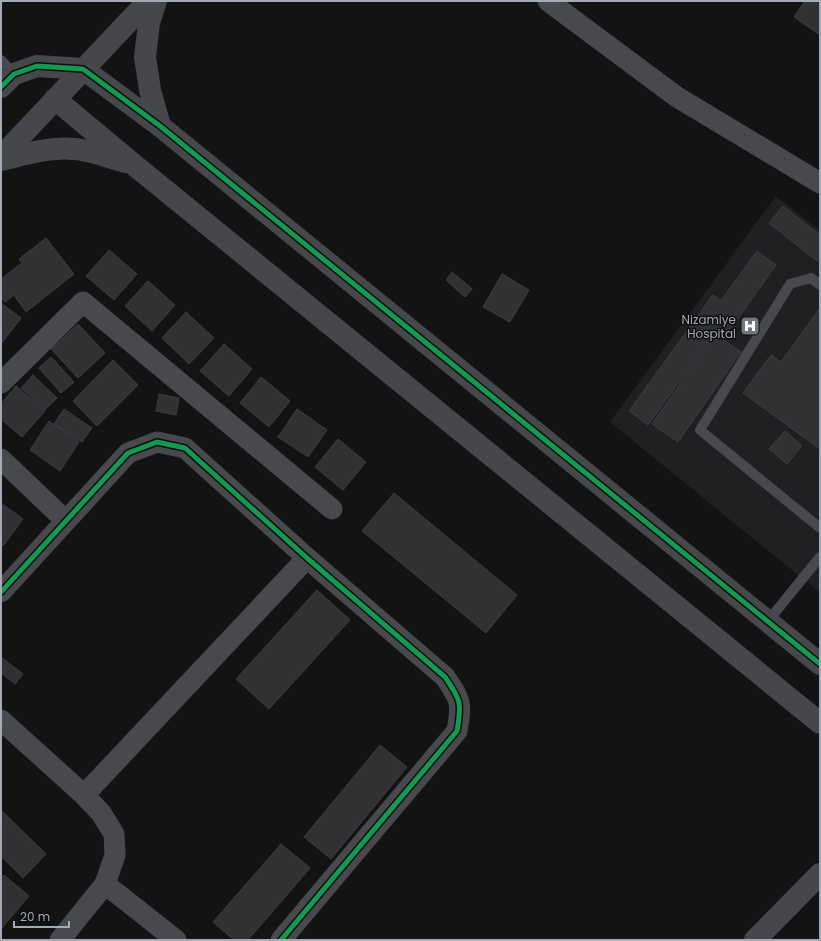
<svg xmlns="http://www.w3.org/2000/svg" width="821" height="941" viewBox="0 0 821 941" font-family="Poppins,sans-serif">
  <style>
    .built { fill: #202022 }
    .building { fill: #313133; stroke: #3c3d40 }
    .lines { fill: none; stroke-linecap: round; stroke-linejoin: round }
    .lane { stroke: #47494d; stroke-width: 10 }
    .street { stroke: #47494d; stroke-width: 21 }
    .secondary { stroke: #46474b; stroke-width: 22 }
    .cycleway-casing { stroke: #0e0e0f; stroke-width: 8 }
    .cycleway { stroke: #139951; stroke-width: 5 }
    .labels { text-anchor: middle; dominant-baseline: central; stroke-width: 3; stroke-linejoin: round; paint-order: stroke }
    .poi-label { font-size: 12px; fill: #a4aab6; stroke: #0e0e0f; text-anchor: end }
  </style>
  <rect width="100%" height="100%" fill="#131314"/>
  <polygon class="built" points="776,196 820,231 820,593 610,422"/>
  <g class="building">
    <polygon points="805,1 818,1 820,2 820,35 794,17"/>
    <polygon points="783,206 820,235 820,257 817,261 769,223"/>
    <polygon points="46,238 74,274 26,312 14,295 5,302 1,297 1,279 22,263 19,259"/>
    <polygon points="109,250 137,274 114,300 86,276"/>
    <polygon points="757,251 776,265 724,338 715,332 648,425 629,411 713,295 721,301"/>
    <polygon points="452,272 472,289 465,297 446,280"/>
    <polygon points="502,274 529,290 510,322 483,307"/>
    <polygon points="148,281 175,305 152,331 125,306"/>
    <polygon points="1,303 21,318 1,344"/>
    <polygon points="820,308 820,449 743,393 771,355 781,362"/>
    <polygon points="186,312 214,338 189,364 162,338"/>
    <polygon points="78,324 105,353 78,378 51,349"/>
    <polygon points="715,334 741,352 678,442 652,424"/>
    <polygon points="224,344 252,369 229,396 200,371"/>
    <polygon points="51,357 74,382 61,393 39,368"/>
    <polygon points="113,360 138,385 97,426 73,401"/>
    <polygon points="33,375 57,398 45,410 21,388"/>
    <polygon points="261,377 290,401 269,427 240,403"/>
    <polygon points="16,386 45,411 22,437 1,419 1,404"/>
    <polygon points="159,394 179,398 176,415 156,411"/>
    <polygon points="64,409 92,428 82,442 54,424"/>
    <polygon points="297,409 327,430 308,457 278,437"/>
    <polygon points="49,421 79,442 60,471 30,450"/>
    <polygon points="785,431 802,446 787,464 769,449"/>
    <polygon points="338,439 366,462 343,490 315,467"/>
    <polygon points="394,493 517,595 486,633 362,531"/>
    <polygon points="1,503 23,519 3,546 1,544"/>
    <polygon points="317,590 350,620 269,709 236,679"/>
    <polygon points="2,658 23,674 15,684 1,673 1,659"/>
    <polygon points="380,745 407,767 331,859 304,837"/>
    <polygon points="1,810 46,854 23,878 1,856"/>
    <polygon points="281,844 310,868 248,940 234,940 213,922"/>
    <polygon points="4,875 29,896 1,929 1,879"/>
  </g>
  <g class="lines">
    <g class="lane">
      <polyline points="1,60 14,74"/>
      <polyline points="820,285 811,278 790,284 700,430 820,528"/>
      <polyline points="768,621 820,557"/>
    </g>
    <g class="street">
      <polyline points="548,1 677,97 820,183"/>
      <polyline points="1,383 83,302 332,509"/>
      <polyline points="1,459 66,521"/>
      <path d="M 1,592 L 128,453 L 157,442 L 185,448 L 307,558 L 445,677 C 461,700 462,703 457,731 L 281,940"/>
      <polyline points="1,720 84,795 101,813 114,834 115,855 105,884 60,940"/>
      <polyline points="84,795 307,558"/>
      <polyline points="105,884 176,940"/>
    </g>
    <g class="secondary">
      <polyline points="156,1 149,23 145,57 150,90 160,126"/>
      <polyline points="1,87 14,74 37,66 83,69 160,126 820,664"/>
      <polyline points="55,99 133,164 820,723"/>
      <polyline points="1,157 148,1"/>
      <path d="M 1,160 C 23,155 52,146 74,149 C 91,150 108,157 125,162"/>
      <polyline points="755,940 820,874"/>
    </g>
    <defs>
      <g id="cycleway">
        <polyline points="1,87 14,74 37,66 83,69 160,126 820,664"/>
        <path d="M 1,592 L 128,453 L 157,442 L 185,448 L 307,558 L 445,677 C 461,700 462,703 457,731 L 281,940"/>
      </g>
    </defs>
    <use href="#cycleway" class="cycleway-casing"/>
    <use href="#cycleway" class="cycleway"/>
  </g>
  <defs>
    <symbol id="hospital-square" viewBox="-11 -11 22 22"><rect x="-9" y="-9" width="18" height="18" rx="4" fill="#71757d" stroke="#0e0e0f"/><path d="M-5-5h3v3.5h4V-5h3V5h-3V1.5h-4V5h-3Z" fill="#fff"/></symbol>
  </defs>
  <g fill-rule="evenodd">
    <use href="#hospital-square" x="739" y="315" width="22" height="22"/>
  </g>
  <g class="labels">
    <g class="poi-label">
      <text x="736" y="319">Nizamiye<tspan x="736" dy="14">Hospital</tspan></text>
    </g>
  </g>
  <rect width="821" height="941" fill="none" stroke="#a4aab6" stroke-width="4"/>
  <path d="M14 921v6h55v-6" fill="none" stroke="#a4aab6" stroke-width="2"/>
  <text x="20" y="921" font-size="12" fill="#a4aab6" stroke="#0e0e0f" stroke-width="3" paint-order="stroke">20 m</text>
</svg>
